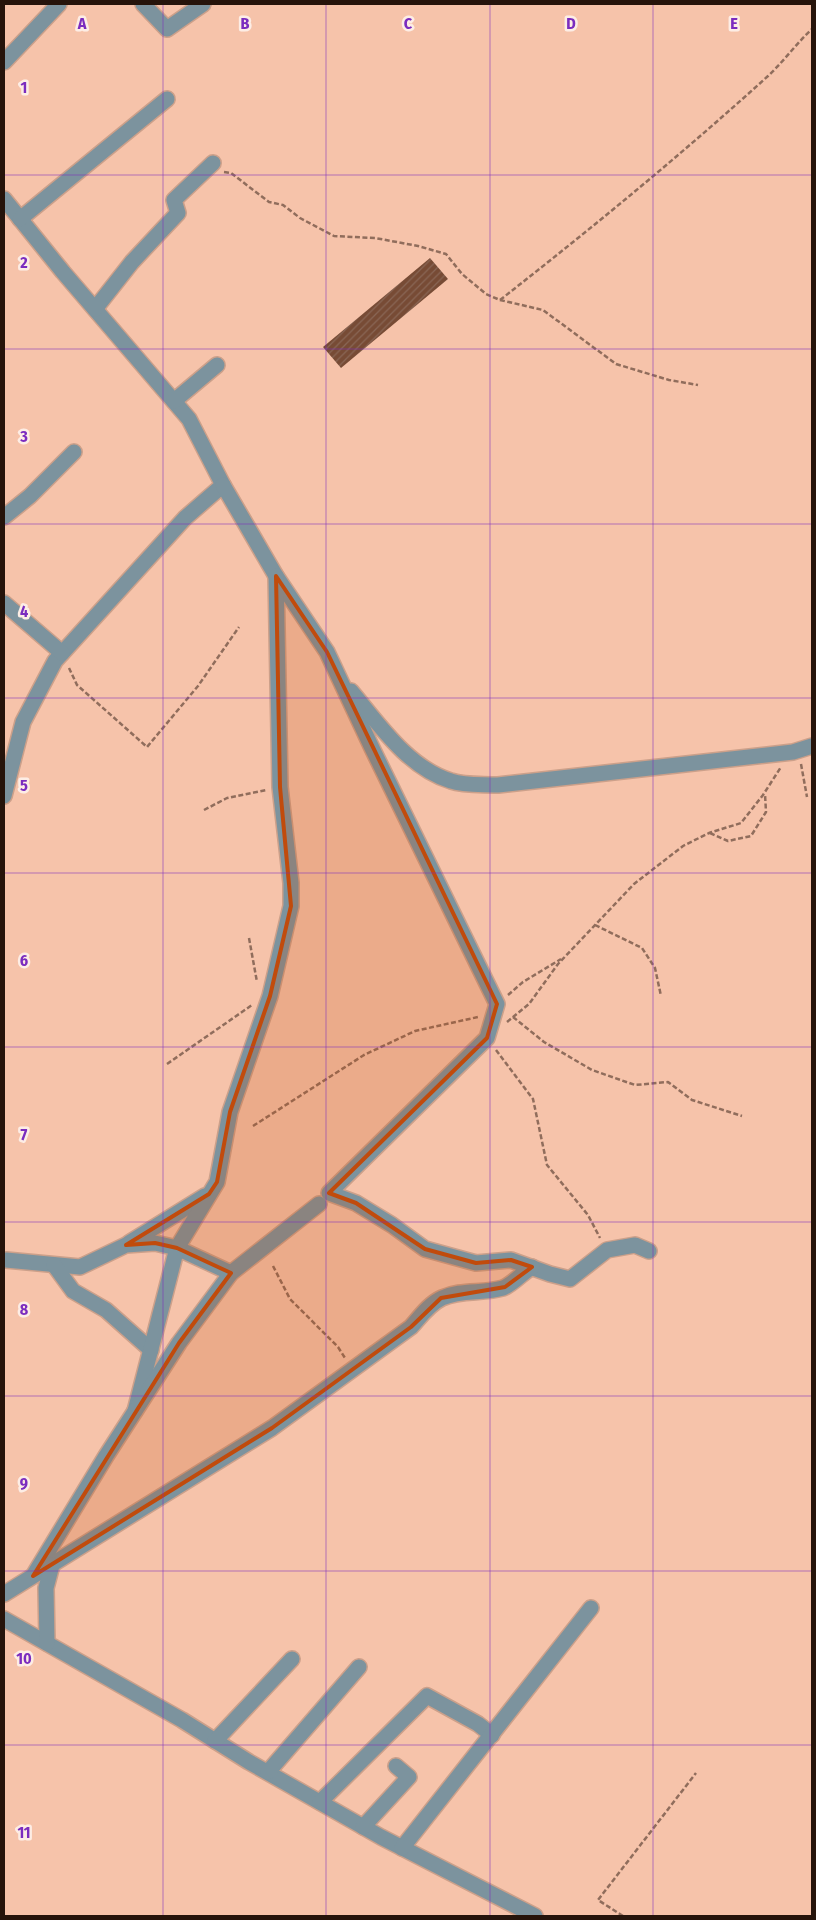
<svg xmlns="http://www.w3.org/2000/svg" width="816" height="1920" viewBox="0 0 816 1920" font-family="'Fira Sans Condensed',sans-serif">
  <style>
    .building { fill: url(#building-hatch) }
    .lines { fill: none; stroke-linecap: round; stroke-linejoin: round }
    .street-casing { stroke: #cca08a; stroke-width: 18 }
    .path { stroke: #906d5c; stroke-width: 2.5; stroke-dasharray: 5 2.5; stroke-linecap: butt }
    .street { stroke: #7c939e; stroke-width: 15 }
    .marked { fill: #c14b0c; fill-opacity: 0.2; stroke: #c14b0c; stroke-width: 4; stroke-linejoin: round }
    .grid { fill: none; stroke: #7b2cbf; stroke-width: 1; stroke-opacity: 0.55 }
    .grid-label { font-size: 16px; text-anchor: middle; font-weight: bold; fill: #7b2cbf; stroke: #fdede5; stroke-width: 5; stroke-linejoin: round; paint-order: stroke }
  </style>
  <defs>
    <pattern id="building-hatch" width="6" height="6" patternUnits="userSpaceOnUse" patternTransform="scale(1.25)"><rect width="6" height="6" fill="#774b35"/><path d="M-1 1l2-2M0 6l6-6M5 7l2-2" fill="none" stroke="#896655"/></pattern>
  </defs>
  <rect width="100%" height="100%" fill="#f6c3aa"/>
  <polygon class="building" points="430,258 448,279 341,368 323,347"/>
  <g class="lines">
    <defs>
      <g id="street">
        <polyline points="143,4 167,29 203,4"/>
        <polyline points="4,62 59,4"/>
        <polyline points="4,199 63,272 189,419 223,485 185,518 55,661 23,722 4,796"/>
        <polyline points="20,219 167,99"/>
        <polyline points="95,309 132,262 178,213 174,200 213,163"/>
        <polyline points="174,401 217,365"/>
        <polyline points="223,485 276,576 327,652 372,748 497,1004 487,1038 329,1193 356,1203 392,1225 425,1249 476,1263 511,1260 550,1274 570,1279 607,1250 635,1245 649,1251"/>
        <polyline points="4,517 30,496 74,452"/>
        <polyline points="4,603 62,653"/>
        <path d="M 351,691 C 378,723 408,768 451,781 C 465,786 483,784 498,785 L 793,752 L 812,746"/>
        <polyline points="129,1243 205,1196"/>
        <polyline points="6,1260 80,1267 126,1245 155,1243 177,1248 231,1273"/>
        <polyline points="54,1265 73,1291 106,1310 151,1350"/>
        <polyline points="135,1411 177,1248 217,1182 230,1112 270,996 291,906 291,883 280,787 276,576"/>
        <polyline points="35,1573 106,1456 179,1343 231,1273 319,1204"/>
        <path d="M 4,1594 L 272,1428 L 411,1327 C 420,1317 429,1304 442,1298 C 461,1289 483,1294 503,1288 C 513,1284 522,1273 532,1267"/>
        <polyline points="4,1619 182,1720 249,1762 381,1837 535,1916"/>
        <polyline points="47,1643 46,1588 52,1565"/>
        <polyline points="215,1741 292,1659"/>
        <polyline points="268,1772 359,1667"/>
        <polyline points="320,1802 427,1696 478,1724 492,1735"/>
        <polyline points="363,1827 409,1777 396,1766"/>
        <polyline points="402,1848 591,1608"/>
      </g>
    </defs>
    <use href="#street" class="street-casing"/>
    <g class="path">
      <polyline points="224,172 231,173 269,202 283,205 300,218 334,236 375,238 418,246 446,254 462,274 486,294 500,300 543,310 616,364 669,380 698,385"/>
      <path d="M 500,300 C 592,228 682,154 768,76 C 784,61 796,44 812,29"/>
      <polyline points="69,668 77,685 147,747 198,686 239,627"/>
      <polyline points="801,764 807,797"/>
      <polyline points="204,810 227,798 266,790"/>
      <polyline points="710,833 728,841 751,836 766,812 765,794"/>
      <polyline points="595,925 642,948 655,968 661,996"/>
      <polyline points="249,938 257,982"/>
      <polyline points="508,995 523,982 561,959"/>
      <polyline points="513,1017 544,1042 592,1070 635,1085 668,1082 692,1100 742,1116"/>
      <polyline points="507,1022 529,1004 558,964 634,884 683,846 709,833 741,823 763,795 781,767"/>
      <polyline points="496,1050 533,1099 547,1165 588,1215 600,1238"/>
      <polyline points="167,1064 252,1005"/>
      <polyline points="253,1126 364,1055 415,1031 478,1017"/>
      <polyline points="273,1266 290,1299 338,1347 345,1358"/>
      <polyline points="623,1916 598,1900 696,1773"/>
    </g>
    <use href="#street" class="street"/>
  </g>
  <path class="marked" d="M 276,576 L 327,652 L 497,1004 L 487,1038 L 329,1193 L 356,1203 L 425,1249 L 476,1263 L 511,1260 L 532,1267 L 505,1287 L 441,1298 L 411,1327 L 272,1428 L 33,1576 L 179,1343 L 231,1273 L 177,1248 L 155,1243 L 126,1245 L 209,1194 L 217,1182 L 230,1112 L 270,996 L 291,906 L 280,787 Z"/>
  <path class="grid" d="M 163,4 L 163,1916M 326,4 L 326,1916M 490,4 L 490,1916M 653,4 L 653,1916M 4,175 L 812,175M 4,349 L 812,349M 4,524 L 812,524M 4,698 L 812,698M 4,873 L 812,873M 4,1047 L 812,1047M 4,1222 L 812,1222M 4,1396 L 812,1396M 4,1571 L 812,1571M 4,1745 L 812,1745"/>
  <g class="grid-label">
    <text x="82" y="29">A</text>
    <text x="245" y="29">B</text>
    <text x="408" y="29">C</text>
    <text x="571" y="29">D</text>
    <text x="734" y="29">E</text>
    <text x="24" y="93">1</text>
    <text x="24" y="268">2</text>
    <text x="24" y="442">3</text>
    <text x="24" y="617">4</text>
    <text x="24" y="791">5</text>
    <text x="24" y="966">6</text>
    <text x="24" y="1140">7</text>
    <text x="24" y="1315">8</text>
    <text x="24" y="1489">9</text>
    <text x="24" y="1664">10</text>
    <text x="24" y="1838">11</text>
  </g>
  <rect width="816" height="1920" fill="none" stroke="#26140b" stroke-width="10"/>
</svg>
